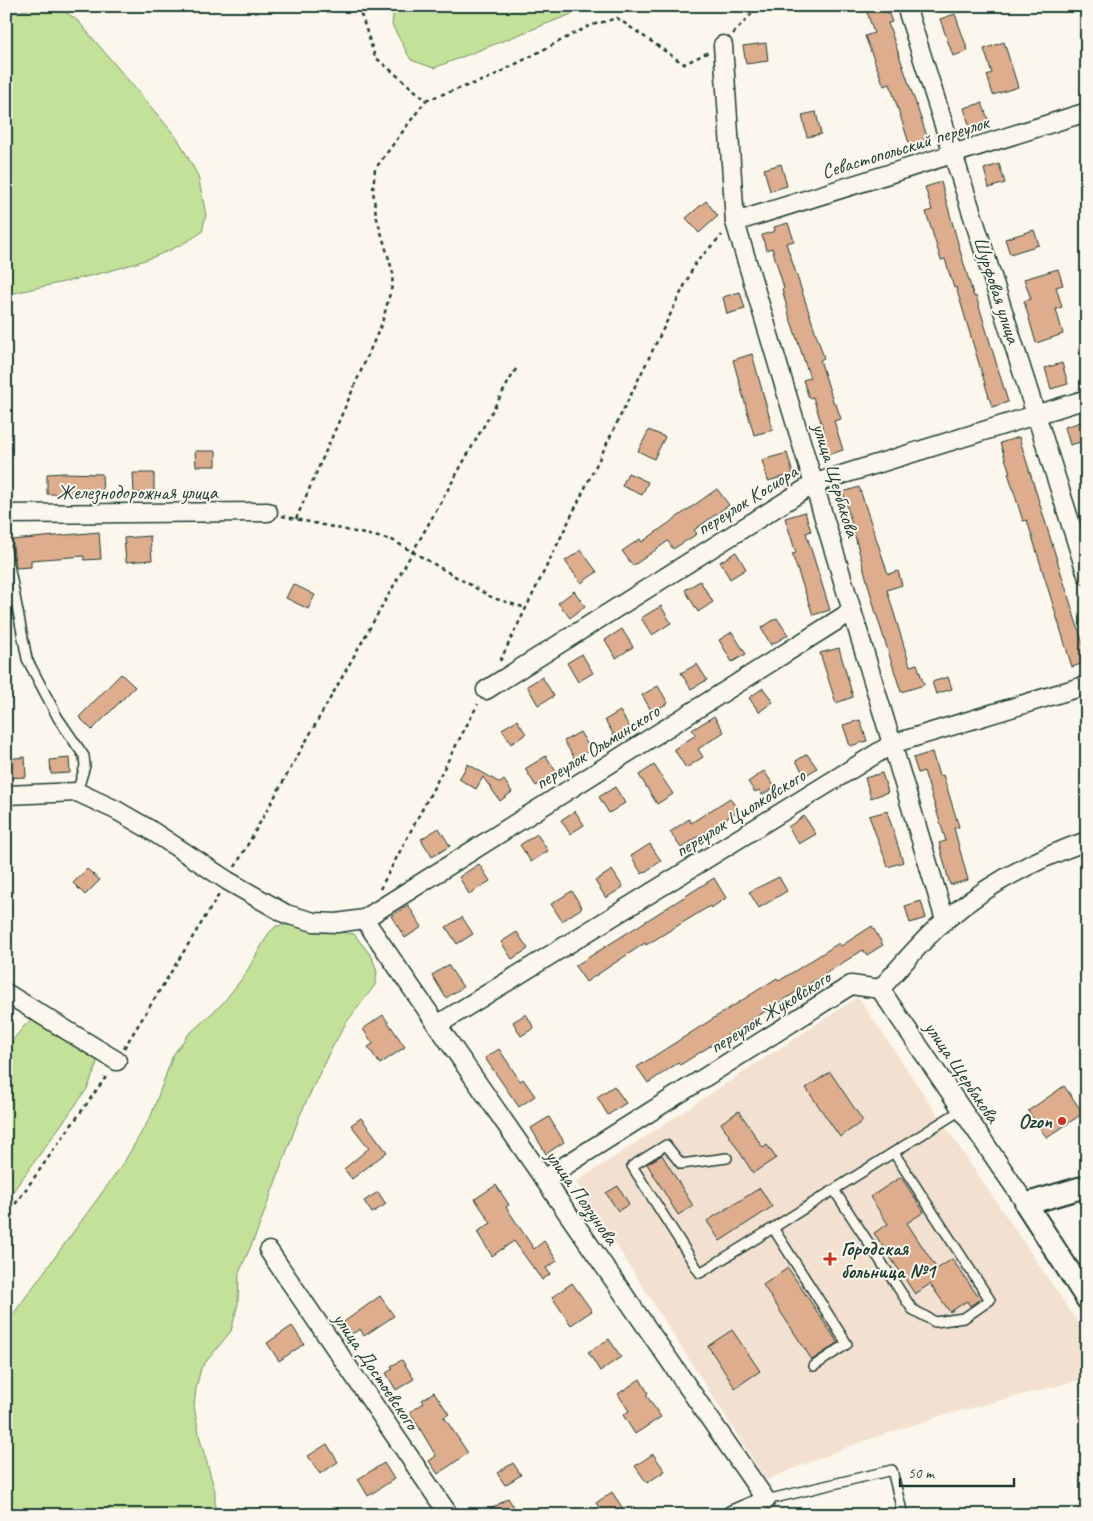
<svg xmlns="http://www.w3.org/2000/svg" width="1093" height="1521" viewBox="0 0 1093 1521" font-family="Caveat,sans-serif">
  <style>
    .built { fill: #f2e1d0 }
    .green { fill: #c4e199; stroke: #728f66 }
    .building { fill: #ddad8e; stroke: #1f3d34 }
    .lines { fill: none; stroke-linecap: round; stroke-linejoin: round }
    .service-casing { stroke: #1f3d34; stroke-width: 12 }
    .minor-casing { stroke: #1f3d34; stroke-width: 21 }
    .tertiary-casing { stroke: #1f3d34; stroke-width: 25 }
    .path { stroke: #1f3d34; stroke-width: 2.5; stroke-dasharray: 4 4; stroke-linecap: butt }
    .service { stroke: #fbf7ec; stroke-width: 9 }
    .minor { stroke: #fbf7ec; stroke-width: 18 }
    .tertiary { stroke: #fbf7ec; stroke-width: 21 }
    .poi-dot { fill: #c8321e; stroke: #fbf7ec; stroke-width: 2 }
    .labels { text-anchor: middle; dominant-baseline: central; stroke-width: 4; stroke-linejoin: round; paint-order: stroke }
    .street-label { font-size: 20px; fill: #1f3d34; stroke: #fbf7ec }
    .poi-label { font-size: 20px; font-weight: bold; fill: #1f3d34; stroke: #fbf7ec; text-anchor: end }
  </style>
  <rect width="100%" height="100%" fill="#fbf7ec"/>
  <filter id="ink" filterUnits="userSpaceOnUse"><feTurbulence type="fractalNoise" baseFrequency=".02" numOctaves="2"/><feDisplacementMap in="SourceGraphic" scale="10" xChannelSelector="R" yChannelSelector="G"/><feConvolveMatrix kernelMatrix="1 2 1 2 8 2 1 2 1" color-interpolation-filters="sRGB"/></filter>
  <g filter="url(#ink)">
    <polygon class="built" points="858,997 1087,1336 1087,1378 937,1417 852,1445 766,1480 576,1182"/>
    <g class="green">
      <path d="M 36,6 C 55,6 65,10 79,22 L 178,139 L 198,176 L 206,215 L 202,232 C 151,268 67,280 6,295 L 6,16 Z"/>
      <polygon points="394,6 592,6 434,68 411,60 392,25"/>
      <polygon points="287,925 354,934 372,957 377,972 375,985 346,1023 329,1053 300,1115 257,1232 239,1273 238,1304 231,1331 201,1368 196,1388 194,1406 200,1439 215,1491 215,1514 6,1515 6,1324 123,1164 151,1116 173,1055 188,1035 223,1003 244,976 269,933 276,926"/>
      <polygon points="32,1019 92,1054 97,1061 96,1067 87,1089 6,1201 6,1049 24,1026"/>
    </g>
    <g class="building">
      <polygon points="865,6 886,6 892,22 888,23 928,139 910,146 890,84 884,86 865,36 874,33"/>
      <polygon points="955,14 968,51 953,56 940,19"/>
      <polygon points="1004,42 1018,87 993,95 987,75 992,73 984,49"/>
      <polygon points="766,43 768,61 746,64 743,46"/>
      <polygon points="982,103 989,122 970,128 964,108"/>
      <polygon points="816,112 821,134 807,137 802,115"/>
      <polygon points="781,164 787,186 770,191 764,169"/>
      <polygon points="999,164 1005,183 989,188 984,169"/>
      <polygon points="941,182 961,254 974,297 976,296 1008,402 992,407 956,287 954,288 945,259 941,260 926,212 932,210 925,187"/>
      <polygon points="706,201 718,216 699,233 686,218"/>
      <polygon points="788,223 794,241 786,243 824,358 820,360 834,404 836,404 841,419 834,421 843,450 825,456 819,437 825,435 813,397 809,398 803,380 810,378 789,315 782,289 784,288 772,248 766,250 762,235 775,231 774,227"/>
      <polygon points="1034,230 1039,245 1010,254 1005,239"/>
      <polygon points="1058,269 1063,285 1056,287 1062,307 1056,309 1063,334 1036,343 1024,301 1031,299 1024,279"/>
      <polygon points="740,292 745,309 727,314 723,297"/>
      <polygon points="752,354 773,430 754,435 733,360"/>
      <polygon points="1062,363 1068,384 1051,389 1045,368"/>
      <polygon points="1087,420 1087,440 1070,445 1065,427"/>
      <polygon points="649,430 665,437 654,459 638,451"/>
      <polygon points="1019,437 1087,657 1087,662 1072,667 1027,520 1023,521 1008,473 1010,473 1000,443"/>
      <polygon points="195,451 216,451 216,466 196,466"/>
      <polygon points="787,453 793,474 768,481 762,460"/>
      <polygon points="64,473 102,474 103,494 47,494 47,474"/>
      <polygon points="133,473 154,473 154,493 134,493"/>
      <polygon points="628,473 648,482 642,495 622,486"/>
      <polygon points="859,487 888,574 898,571 902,585 887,590 910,666 917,664 924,685 901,692 875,610 843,492"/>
      <polygon points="717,489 729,505 694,530 697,534 673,549 668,541 633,566 622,551 640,539 642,542"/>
      <polygon points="805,512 811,531 806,533 830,610 813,615 792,554 796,553 785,518"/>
      <polygon points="99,532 101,559 84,560 84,556 31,560 31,567 16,568 12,540"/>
      <polygon points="150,536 152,560 126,562 124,538"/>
      <polygon points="581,550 597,572 581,583 565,561"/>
      <polygon points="736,552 746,569 730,579 720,562"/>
      <polygon points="700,581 713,602 698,612 685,590"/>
      <polygon points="293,584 315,595 308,609 286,598"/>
      <polygon points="574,591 585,606 570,618 558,603"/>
      <polygon points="661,606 671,623 652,635 641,618"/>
      <polygon points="777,618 788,635 771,645 761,628"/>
      <polygon points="622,629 633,647 616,658 605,640"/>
      <polygon points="732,632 746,654 732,662 719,640"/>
      <polygon points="839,648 853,697 836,703 820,653"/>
      <polygon points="582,654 593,673 578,682 567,663"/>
      <polygon points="697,664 707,680 691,689 681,673"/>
      <polygon points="121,674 135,687 92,730 79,717"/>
      <polygon points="542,677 554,696 538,705 527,686"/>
      <polygon points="948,677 952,689 936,694 932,682"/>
      <polygon points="658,686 668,703 652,712 642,695"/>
      <polygon points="763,688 773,702 759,712 749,698"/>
      <polygon points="620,711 630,728 615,737 605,720"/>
      <polygon points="714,716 724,732 698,749 703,757 686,768 674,749 696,735 692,730"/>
      <polygon points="517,720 526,734 511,744 502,729"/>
      <polygon points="860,720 867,741 850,746 843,725"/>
      <polygon points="580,732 591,750 575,759 564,741"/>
      <polygon points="932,752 939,776 943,775 959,827 954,828 968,880 950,885 939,843 946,841 924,771 918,773 913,758"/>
      <polygon points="807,754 817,768 805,776 796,761"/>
      <polygon points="546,756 557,773 536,786 525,769"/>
      <polygon points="25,757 26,777 6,778 6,759"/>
      <polygon points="69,758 70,773 51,774 50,760"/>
      <polygon points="468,764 500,783 504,780 512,792 500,801 483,777 476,789 459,779"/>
      <polygon points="654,765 673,794 657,804 639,775"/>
      <polygon points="764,771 775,787 762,795 759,790 755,792 748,782"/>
      <polygon points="882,773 888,792 871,798 865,778"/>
      <polygon points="615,787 625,803 609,813 599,797"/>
      <polygon points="730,798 738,811 681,848 670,832 689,819 691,823"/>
      <polygon points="575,811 584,825 570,834 561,820"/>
      <polygon points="887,811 903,862 888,867 869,816"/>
      <polygon points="804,816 816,834 799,844 788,827"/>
      <polygon points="439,828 450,846 432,857 421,839"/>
      <polygon points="537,834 548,851 531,862 520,845"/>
      <polygon points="650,844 661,861 642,874 631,856"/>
      <polygon points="479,864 490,881 469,894 459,877"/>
      <polygon points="87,869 100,880 85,895 73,883"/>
      <polygon points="612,870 623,887 606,898 595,881"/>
      <polygon points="779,877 787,891 759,908 749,892"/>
      <polygon points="714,878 726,898 711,908 710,906 646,945 645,943 586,982 575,966"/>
      <polygon points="572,891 582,908 562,921 551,904"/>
      <polygon points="921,901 926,918 910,923 905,906"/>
      <polygon points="408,905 422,927 405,938 391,916"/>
      <polygon points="462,917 473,934 457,944 446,927"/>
      <polygon points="872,926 883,945 867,955 863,950 680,1065 678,1063 648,1083 637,1067 777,978 779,981 839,943 841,946"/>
      <polygon points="517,932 528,949 512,959 501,942"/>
      <polygon points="448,965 463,987 446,998 432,975"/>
      <polygon points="526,1014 534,1028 521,1036 513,1022"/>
      <polygon points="383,1015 405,1047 380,1064 368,1047 373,1044 363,1029"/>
      <polygon points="499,1049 520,1081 523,1079 535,1096 519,1107 485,1058"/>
      <polygon points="830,1072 863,1121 840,1137 806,1088"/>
      <polygon points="614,1086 626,1103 608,1115 597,1097"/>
      <polygon points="1064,1086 1083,1113 1047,1138 1028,1111"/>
      <polygon points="739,1111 763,1148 767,1145 776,1158 753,1173 721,1123"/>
      <polygon points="549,1117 564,1142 546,1154 531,1128"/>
      <polygon points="361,1118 387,1152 352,1179 344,1169 369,1148 351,1125"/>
      <polygon points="662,1155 693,1206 678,1215 647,1164"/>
      <polygon points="901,1177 924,1212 907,1223 937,1269 952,1259 980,1299 970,1306 967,1301 950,1312 930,1284 915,1294 874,1233 888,1224 870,1197"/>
      <polygon points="496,1185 509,1205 506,1207 534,1249 544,1241 557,1261 546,1268 550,1274 542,1280 514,1241 492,1256 477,1232 491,1223 475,1199"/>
      <polygon points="618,1186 629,1204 618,1211 606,1193"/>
      <polygon points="760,1188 772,1207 720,1241 707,1221"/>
      <polygon points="378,1192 386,1204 372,1213 364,1201"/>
      <polygon points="788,1268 838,1343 812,1360 763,1285"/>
      <polygon points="572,1283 592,1311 571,1325 552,1297"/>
      <polygon points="380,1296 394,1316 364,1336 360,1329 349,1336 341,1324"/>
      <polygon points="292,1326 304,1344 279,1361 267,1343"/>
      <polygon points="732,1330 760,1371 735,1388 708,1346"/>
      <polygon points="609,1339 621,1357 600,1371 588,1352"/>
      <polygon points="402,1360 414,1379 396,1390 386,1373 393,1369 391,1366"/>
      <polygon points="640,1379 648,1393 646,1395 661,1417 635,1434 623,1415 629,1411 618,1394"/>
      <polygon points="434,1392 449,1414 444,1417 468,1453 438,1474 429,1461 436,1456 410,1412 424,1403 422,1400"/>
      <polygon points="327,1444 338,1462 320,1474 308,1456"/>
      <polygon points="653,1454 665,1471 647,1483 635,1466"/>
      <polygon points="384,1463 394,1479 368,1496 358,1479"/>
      <polygon points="513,1463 521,1475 505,1485 497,1473"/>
      <polygon points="612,1492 627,1515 604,1515 596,1503"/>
      <polygon points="508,1498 515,1509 506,1515 482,1515"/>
    </g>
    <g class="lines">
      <defs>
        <g id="service">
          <polyline points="6,549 27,659 58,718 84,756 85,766 77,792"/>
          <polyline points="727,1158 681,1164 666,1145 632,1166 700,1273 773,1228"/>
          <polyline points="834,1190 912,1309 935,1322 964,1318 990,1300 894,1153"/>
          <polyline points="814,1366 847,1344 773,1228 961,1110"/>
          <polyline points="766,1500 892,1470 903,1515"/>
        </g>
        <g id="minor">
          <polyline points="906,6 1087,575"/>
          <polyline points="723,45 735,222 945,920"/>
          <polyline points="735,222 1087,112"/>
          <polyline points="6,514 268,512"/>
          <polyline points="486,690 815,483 1087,399"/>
          <polyline points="6,795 77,792 116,810 149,829 228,881 286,914 314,922 337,923 364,919 852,611"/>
          <polyline points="364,919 766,1500 731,1515"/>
          <polyline points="880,989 1026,1204"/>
          <polyline points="6,993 117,1061"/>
          <polyline points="437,1025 892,744 1087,685"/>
          <path d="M 544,1179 L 851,985 L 880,989 C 902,966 922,939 947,919 C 989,883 1035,859 1087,841"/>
          <polyline points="269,1251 449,1515"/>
        </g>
        <polyline id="tertiary" points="1087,1186 1026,1204 1087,1299"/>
      </defs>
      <use href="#service" class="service-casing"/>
      <use href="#minor" class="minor-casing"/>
      <use href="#tertiary" class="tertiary-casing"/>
      <g class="path">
        <polyline points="362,6 361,14 375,57 426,100 487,79 589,26 617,18 684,64 709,52"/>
        <polyline points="733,34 759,6"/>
        <polyline points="282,516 392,540 493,598 526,608"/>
        <polyline points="296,519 382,323 392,286 393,273 376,215 373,190 375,169 426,100"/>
        <polyline points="500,661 696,262 722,235"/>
        <polyline points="235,867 517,367"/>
        <polyline points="380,889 478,704"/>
        <polyline points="124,1048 220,893"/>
        <polyline points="6,1217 108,1074"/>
      </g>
      <use href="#service" class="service"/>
      <use href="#minor" class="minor"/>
      <use href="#tertiary" class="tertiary"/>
    </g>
  </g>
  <g class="poi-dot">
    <circle cx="1062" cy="1121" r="5"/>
    <path d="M827.5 1251.5h5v5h5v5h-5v5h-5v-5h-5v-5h5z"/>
  </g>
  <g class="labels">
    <g class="street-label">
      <text transform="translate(905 147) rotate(-17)">Севастопольский переулок</text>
      <text transform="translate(997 290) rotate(72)">Шурфовая улица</text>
      <text transform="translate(836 480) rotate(73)">улица Щербакова</text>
      <text x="137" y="492">Железнодорожная улица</text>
      <text transform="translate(747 500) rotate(-32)">переулок Косиора</text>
      <text transform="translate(597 747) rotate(-32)">переулок Ольминского</text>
      <text transform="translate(740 813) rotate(-32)">переулок Циолковского</text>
      <text transform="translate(770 1012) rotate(-32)">переулок Жуковского</text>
      <text transform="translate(962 1072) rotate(56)">улица Щербакова</text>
      <text transform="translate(582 1197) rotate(55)">улица Ползунова</text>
      <text transform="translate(376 1371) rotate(56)">улица Достоевского</text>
    </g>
    <g class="poi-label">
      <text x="1052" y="1121">Ozon</text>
      <text x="841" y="1248" text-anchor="start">Городская<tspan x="841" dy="23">больница №1</tspan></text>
    </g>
  </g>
  <rect width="1093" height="1521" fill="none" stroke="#fbf7ec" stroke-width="25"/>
  <rect x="12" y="12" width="1068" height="1496" fill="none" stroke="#1f3d34" stroke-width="2" filter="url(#ink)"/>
  <path d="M900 1478v8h114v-8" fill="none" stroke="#1f3d34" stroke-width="2.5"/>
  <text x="908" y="1478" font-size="15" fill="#1f3d34" stroke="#fbf7ec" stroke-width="4" paint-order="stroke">50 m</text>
</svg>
